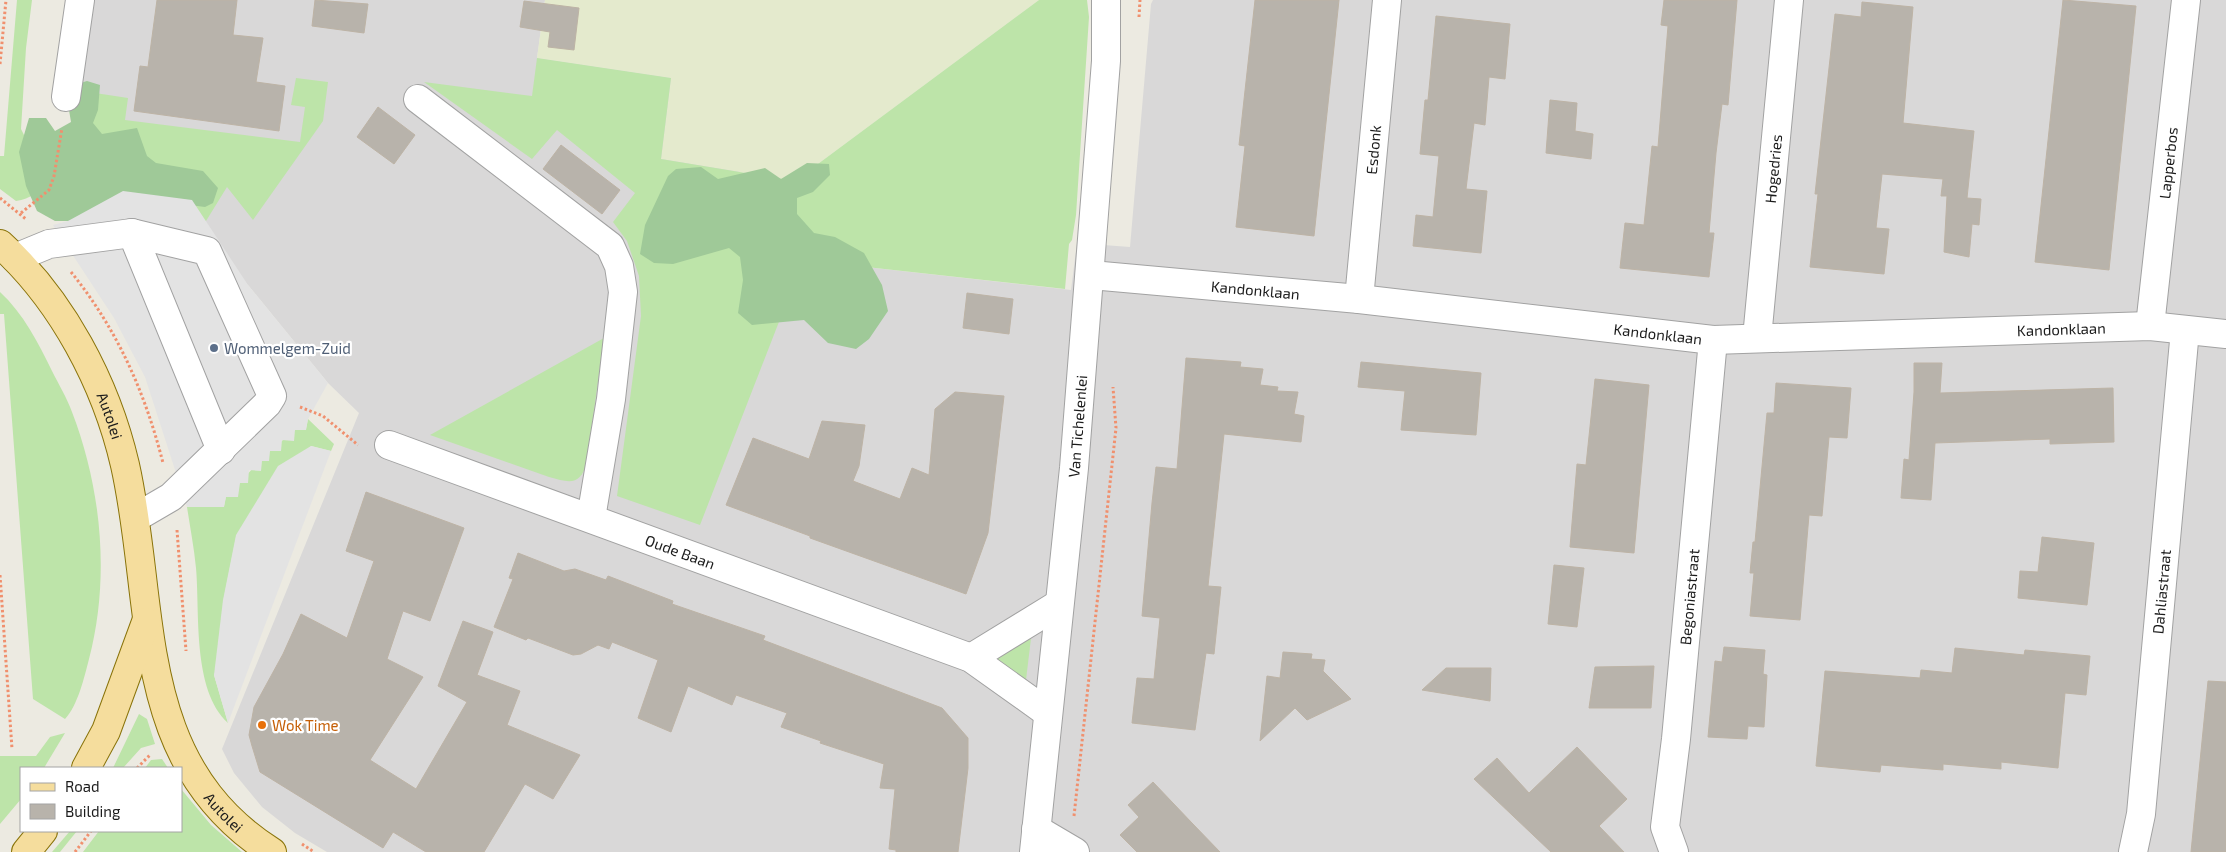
<svg xmlns="http://www.w3.org/2000/svg" width="2226" height="852" viewBox="0 0 2226 852" font-family="'Exo 2',sans-serif">
  <style>
    .residential { fill: #d9d8d8 }
    .farmland { fill: #e4eacd }
    .grass { fill: #bde4a9 }
    .forest { fill: #9fc998 }
    .parking { fill: #e3e3e3 }
    .building { fill: #b8b3ab; stroke: #bdb3a5 }
    .lines { fill: none; stroke-linecap: round; stroke-linejoin: round }
    .minor-casing { stroke: #a2a2a2; stroke-width: 30 }
    .major-casing { stroke: #897309; stroke-width: 30 }
    .path { stroke: #f0906e; stroke-width: 3; stroke-dasharray: 2.5 2.5; stroke-linecap: butt }
    .minor { stroke: #fff; stroke-width: 28 }
    .major { stroke: #f5dd9d; stroke-width: 28 }
    .service-dot { fill: #5c6f8a; stroke: #fff; stroke-width: 2 }
    .food-dot { fill: #e8710a; stroke: #fff; stroke-width: 2 }
    .labels { text-anchor: middle; dominant-baseline: central; stroke-width: 4.5; stroke-linejoin: round; paint-order: stroke }
    .street-label { font-size: 15px; fill: #1b1b1b; stroke: #fff }
    .service-label { font-size: 15px; fill: #4e5e75; stroke: #fff; text-anchor: start }
    .food-label { font-size: 15px; fill: #c56008; stroke: #fff; text-anchor: start }
  </style>
  <rect width="100%" height="100%" fill="#eceae1"/>
  <polygon class="residential" points="94,0 545,0 537,58 671,78 803,260 1071,290 1077,243 1130,247 1151,4 1153,0 2226,0 2226,852 327,852 295,833 262,807 234,773 222,749 359,413 328,383 248,285 71,164"/>
  <polygon class="farmland" points="545,0 1039,0 795,181 661,159 671,78 537,58"/>
  <g class="grass">
    <path d="M 17,0 L 32,0 L 26,48 L 21,129 L 46,179 C 39,192 31,199 16,201 L 0,189 L 0,156 L 4,156 Z"/>
    <polygon points="1039,0 1087,0 1089,17 1076,215 1072,240 1069,244 1065,289 803,260 700,525 617,496 641,316 639,276 627,241 613,222 635,193 557,130 532,159 424,82 532,96 537,58 671,78 661,159 795,181"/>
    <polygon points="296,78 328,82 323,121 253,220 227,187 206,221 153,218 71,164 82,91 128,98 125,120 300,142 305,107 291,105"/>
    <path d="M 0,292 C 23,313 39,344 52,371 C 59,385 67,398 72,412 C 102,490 110,579 89,659 C 84,678 78,705 65,719 L 33,699 L 4,314 L 0,314 Z"/>
    <path d="M 604,338 L 587,461 C 581,486 570,483 549,477 L 430,435 Z"/>
    <path d="M 308,419 L 334,444 L 331,451 L 311,446 L 214,675 L 228,723 C 192,690 200,613 196,568 C 194,547 190,527 187,507 L 224,506 L 226,496 L 270,451 L 295,430 L 306,429 Z"/>
    <polygon points="1032,630 1026,680 993,661"/>
    <polygon points="139,714 147,719 155,744 141,748 123,768 113,768"/>
    <polygon points="65,733 44,768 21,768 21,799 0,824 0,756 36,756 50,737"/>
    <polygon points="162,759 168,768 145,768 151,760"/>
    <polygon points="181,789 211,825 242,852 83,852 99,831 181,831"/>
    <polygon points="70,831 77,831 60,852 52,852"/>
  </g>
  <g class="forest">
    <polygon points="87,81 100,85 98,110 93,123 102,134 137,128 147,156 156,163 203,171 218,188 213,203 205,207 182,204 68,221 55,221 37,211 26,186 19,152 29,118 46,118 55,131 71,122 68,104 77,84"/>
    <polygon points="807,163 829,164 830,175 813,192 797,198 797,214 814,233 835,237 864,253 882,285 888,311 869,339 856,349 828,343 804,320 752,325 738,313 743,280 740,257 729,248 673,264 654,263 640,254 645,225 668,176 676,169 701,167 718,179 765,168 781,179"/>
  </g>
  <g class="parking">
    <polygon points="123,191 192,200 248,285 328,383 308,419 306,430 295,430 294,441 282,440 281,451 270,451 269,461 262,461 261,471 249,470 248,483 240,483 238,497 226,497 224,507 187,507 145,377 114,318 53,225 68,221"/>
    <polygon points="311,446 331,451 228,723 214,675 223,600 236,535 278,466"/>
  </g>
  <g class="building">
    <polygon points="157,0 237,0 233,35 263,38 256,82 285,86 279,131 134,111 140,66 148,67"/>
    <polygon points="315,0 368,4 364,33 312,26"/>
    <polygon points="1255,0 1339,0 1314,236 1236,227 1245,146 1239,145"/>
    <polygon points="1664,0 1737,0 1728,105 1722,104 1716,153 1709,233 1714,233 1709,277 1620,268 1625,223 1644,225 1652,146 1658,147 1668,26 1661,25"/>
    <polygon points="2063,0 2136,6 2109,270 2035,262"/>
    <polygon points="524,1 579,8 574,50 548,47 550,32 520,27"/>
    <polygon points="1862,2 1913,7 1903,123 1974,131 1967,198 1981,199 1979,225 1972,224 1969,257 1944,252 1947,196 1941,196 1943,179 1882,174 1876,228 1889,229 1884,274 1810,267 1818,194 1815,194 1835,14 1861,17"/>
    <polygon points="1436,16 1510,24 1505,79 1489,77 1485,125 1474,123 1466,189 1487,191 1481,253 1413,246 1416,215 1433,217 1439,156 1420,154 1425,100 1428,100"/>
    <polygon points="1550,100 1577,103 1575,131 1593,134 1591,159 1546,153"/>
    <polygon points="378,107 415,135 394,164 357,137"/>
    <polygon points="561,145 620,190 602,214 543,169"/>
    <polygon points="967,293 1013,299 1009,334 963,328"/>
    <polygon points="1186,358 1241,362 1240,367 1263,369 1260,385 1278,387 1277,391 1298,392 1294,414 1304,416 1301,442 1224,434 1208,586 1221,587 1214,654 1206,653 1195,730 1132,723 1137,678 1154,679 1160,618 1142,616 1152,503 1156,467 1177,469"/>
    <polygon points="1361,362 1481,373 1476,435 1401,430 1405,391 1358,387"/>
    <polygon points="1914,363 1942,363 1940,393 2113,388 2114,442 2050,444 2050,439 1935,443 1931,500 1901,498 1904,459 1909,460 1914,392"/>
    <polygon points="1595,379 1649,385 1634,553 1570,547 1577,464 1586,465"/>
    <polygon points="1776,383 1851,388 1847,438 1829,437 1822,516 1809,515 1800,620 1750,616 1754,573 1750,573 1753,542 1755,542 1767,413 1774,413"/>
    <polygon points="955,392 1004,396 988,533 966,594 810,538 810,536 726,505 753,438 809,459 822,421 865,425 859,466 853,481 900,499 912,468 929,475 935,409"/>
    <polygon points="366,492 464,528 430,621 403,611 387,659 423,677 370,760 416,789 467,702 438,686 463,621 493,632 477,675 520,691 507,725 580,755 553,799 525,784 484,852 426,852 393,832 383,848 260,772 252,746 249,735 254,707 283,654 301,614 347,638 374,561 346,551"/>
    <polygon points="2042,537 2094,543 2087,605 2018,598 2020,571 2038,572"/>
    <polygon points="518,553 564,571 575,569 606,580 608,576 673,601 672,604 765,636 763,640 942,708 968,738 968,768 958,852 896,852 896,850 889,849 895,789 880,788 884,764 820,743 821,741 781,727 787,713 736,695 732,705 688,686 671,732 638,718 658,660 612,642 609,649 598,645 581,654 573,655 528,638 526,640 494,627 513,579 509,578"/>
    <polygon points="1554,565 1584,568 1577,627 1548,624"/>
    <polygon points="1724,647 1765,650 1763,674 1767,675 1764,727 1748,726 1747,739 1708,737 1715,661 1722,662"/>
    <polygon points="1955,648 2024,655 2025,650 2090,656 2086,695 2065,693 2058,768 2001,762 2001,769 1943,764 1943,770 1881,765 1880,772 1816,766 1825,671 1920,678 1921,670 1952,673"/>
    <polygon points="1283,652 1312,654 1311,659 1325,660 1323,671 1351,699 1307,720 1295,708 1260,741 1267,676 1280,678"/>
    <polygon points="1654,666 1651,708 1589,708 1595,667"/>
    <polygon points="1446,668 1491,668 1490,701 1422,690"/>
    <polygon points="2208,681 2226,682 2226,852 2191,852"/>
    <polygon points="1577,747 1627,799 1599,826 1624,852 1551,852 1474,779 1497,758 1529,793"/>
    <polygon points="1153,782 1192,823 1220,852 1137,852 1120,835 1139,817 1128,805"/>
  </g>
  <g class="lines">
    <defs>
      <g id="minor">
        <polyline points="66,97 80,0"/>
        <polyline points="418,99 610,246 619,266 623,292 611,399 591,518"/>
        <polyline points="132,233 221,450"/>
        <polyline points="15,258 49,244 132,233 207,251 272,396 267,404 171,497 135,518"/>
        <path id="s1" d="M 1091,275 L 1359,299 L 1713,340 L 2150,326 L 2226,334"/>
        <path id="s2" d="M 1359,299 L 1387,0"/>
        <path id="s3" d="M 2150,326 L 2186,0"/>
        <path id="s4" d="M 1757,338 L 1789,0"/>
        <path id="s5" d="M 389,445 L 971,658 L 1048,713"/>
        <polyline points="971,658 1059,604"/>
        <polyline points="1036,829 1075,852"/>
        <path id="s6" d="M 1034,852 L 1074,468 L 1106,61 L 1106,0"/>
        <path id="s7" d="M 1674,852 L 1665,827 L 1676,739 L 1713,340"/>
        <path id="s8" d="M 2133,852 L 2141,814 L 2185,330"/>
      </g>
      <g id="major">
        <path id="s9" d="M 0,244 C 62,300 106,383 125,465 C 157,607 130,762 272,852"/>
        <polyline points="86,768 106,731 146,622"/>
        <polyline points="26,852 43,831"/>
      </g>
    </defs>
    <use href="#minor" class="minor-casing"/>
    <use href="#major" class="major-casing"/>
    <g class="path">
      <polyline points="1139,17 1140,0"/>
      <polyline points="0,64 6,0"/>
      <polyline points="0,198 27,220"/>
      <polyline points="21,213 49,190 54,176 62,128"/>
      <path d="M 71,272 C 117,329 145,392 163,463"/>
      <polyline points="300,407 323,416 358,445"/>
      <polyline points="177,530 186,651"/>
      <polyline points="0,575 12,749"/>
      <polyline points="137,768 151,754"/>
      <polyline points="1074,816 1116,428 1113,387"/>
      <polyline points="302,844 314,852"/>
      <polyline points="75,852 91,831"/>
    </g>
    <use href="#minor" class="minor"/>
    <use href="#major" class="major"/>
  </g>
  <circle class="service-dot" cx="214" cy="348" r="5"/>
  <circle class="food-dot" cx="262" cy="725" r="5"/>
  <g class="labels">
    <g class="street-label">
      <text stroke="none"><textPath href="#s2" startOffset="150">Esdonk</textPath></text>
      <text stroke="none"><textPath href="#s3" startOffset="164">Lapperbos</textPath></text>
      <text stroke="none"><textPath href="#s4" startOffset="170">Hogedries</textPath></text>
      <text stroke="none"><textPath href="#s1" startOffset="165">Kandonklaan</textPath></text>
      <text stroke="none"><textPath href="#s1" startOffset="974">Kandonklaan</textPath></text>
      <text stroke="none"><textPath href="#s1" startOffset="570">Kandonklaan</textPath></text>
      <text stroke="none"><textPath href="#s9" startOffset="206">Autolei</textPath></text>
      <text stroke="none"><textPath href="#s6" startOffset="428">Van Tichelenlei</textPath></text>
      <text stroke="none"><textPath href="#s5" startOffset="310">Oude Baan</textPath></text>
      <text stroke="none"><textPath href="#s8" startOffset="262">Dahliastraat</textPath></text>
      <text stroke="none"><textPath href="#s7" startOffset="258">Begoniastraat</textPath></text>
      <text stroke="none"><textPath href="#s9" startOffset="625">Autolei</textPath></text>
    </g>
    <g class="service-label">
      <text x="224" y="348">Wommelgem-Zuid</text>
    </g>
    <g class="food-label">
      <text x="272" y="725">Wok Time</text>
    </g>
  </g>
  <rect x="20" y="767" width="162" height="65" fill="#ffffff" stroke="#a4a4a4"/>
  <rect x="30" y="783" width="25" height="8" fill="#f5dd9d" stroke="#a4a4a4"/>
  <text x="65" y="792" font-size="15" fill="#1b1b1b">Road</text>
  <rect x="30" y="804" width="25" height="15" fill="#b8b3ab" stroke="#a4a4a4"/>
  <text x="65" y="817" font-size="15" fill="#1b1b1b">Building</text>
</svg>
